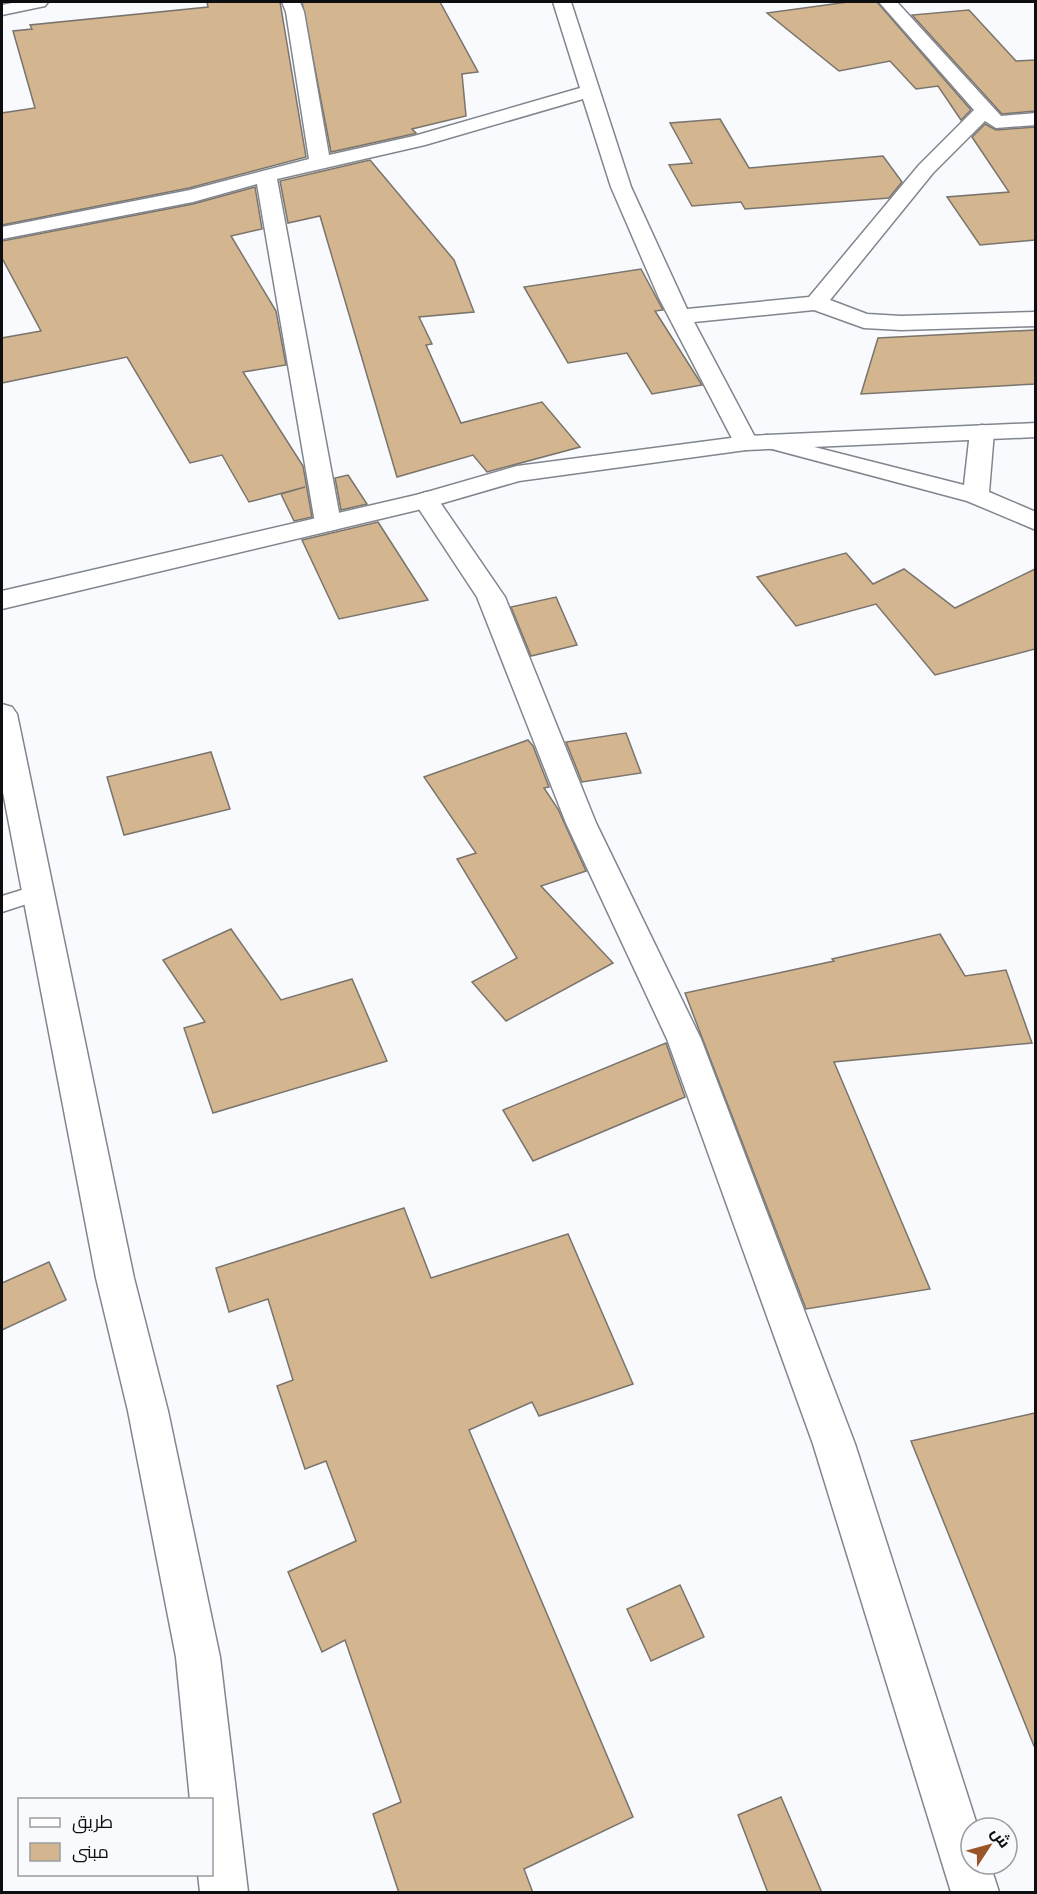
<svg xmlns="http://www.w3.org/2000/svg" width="1037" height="1894" viewBox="0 0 1037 1894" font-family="'Alegreya Sans',Cairo,sans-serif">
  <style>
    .building { fill: #d3b690; stroke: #7a746c; stroke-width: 1.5 }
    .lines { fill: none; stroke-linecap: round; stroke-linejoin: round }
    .lane-casing { stroke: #81868e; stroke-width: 3 }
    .street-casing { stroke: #81868e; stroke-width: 3 }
    .secondary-casing { stroke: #81868e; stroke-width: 3 }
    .lane { fill: #fff; fill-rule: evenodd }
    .street { fill: #fff; fill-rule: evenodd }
    .secondary { fill: #fff; fill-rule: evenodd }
  </style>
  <rect width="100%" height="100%" fill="#f8fafe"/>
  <g class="building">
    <polygon points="207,2 280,2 306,157 189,188 2,225 2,113 35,108 13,31 32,29 30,25 208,7"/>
    <polygon points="302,2 440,2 478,72 462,74 466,116 412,129 416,133 413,134 331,152"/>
    <polygon points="848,2 877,2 971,110 961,120 938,86 916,89 890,61 839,71 767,13"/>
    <polygon points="969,10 1016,61 1035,60 1035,111 1002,114 912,15"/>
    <polygon points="720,119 749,168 883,156 902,182 889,198 745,209 741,202 692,206 669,165 692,163 670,123"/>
    <polygon points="985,124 996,130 1035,127 1035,240 980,245 947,197 1009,192 972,137"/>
    <polygon points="370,160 454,260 474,312 419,317 432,344 426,345 461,423 542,402 580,447 487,472 473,455 397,477 320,216 288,223 280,181"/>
    <polygon points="255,187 262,229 231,236 276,311 286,365 243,372 303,466 312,517 294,521 281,494 305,487 249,502 222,455 190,463 127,357 2,383 2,338 41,331 2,258 2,241 193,204"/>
    <polygon points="641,269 663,310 655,311 702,385 652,394 627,353 568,363 524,287"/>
    <polygon points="1035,330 1035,384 861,394 878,338"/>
    <polygon points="348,475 367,504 341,510 335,478"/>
    <polygon points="378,522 428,600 339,619 302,540"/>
    <polygon points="846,553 873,584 904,569 955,608 1035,569 1035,649 935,675 876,604 796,626 757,577"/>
    <polygon points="556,597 577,645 531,656 511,607"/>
    <polygon points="626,733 641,773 582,782 566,742"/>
    <polygon points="528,740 533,746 549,787 544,788 558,809 586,871 541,886 613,963 506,1021 472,982 517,958 457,859 476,853 424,777"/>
    <polygon points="211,752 230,809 124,835 107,777"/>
    <polygon points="231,929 281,1000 352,979 387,1061 213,1113 184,1028 205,1022 163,960"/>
    <polygon points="940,934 965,976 1006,970 1032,1043 834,1062 930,1289 806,1309 685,993 834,961 832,959"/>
    <polygon points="666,1043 685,1097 533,1161 503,1110"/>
    <polygon points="404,1208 431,1278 568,1234 633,1384 539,1416 532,1402 469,1430 633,1817 524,1869 533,1893 399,1893 373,1814 401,1802 345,1640 322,1652 288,1572 356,1541 326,1461 305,1469 277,1386 293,1380 268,1299 229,1312 216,1268"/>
    <polygon points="49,1262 66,1300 2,1330 2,1283"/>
    <polygon points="1035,1413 1035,1746 1034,1746 911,1441"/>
    <polygon points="680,1585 704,1637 651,1661 627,1609"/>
    <polygon points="781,1797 822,1893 768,1893 738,1815"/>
  </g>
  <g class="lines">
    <defs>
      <polygon id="lane" points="38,885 45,888 48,893 45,898 2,912 2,896"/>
      <g id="street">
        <polygon points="17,2 48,2 45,6 2,15 2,5"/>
        <polygon points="282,2 300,2 304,12 329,155 414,136 580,88 553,2 571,2 631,187 687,309 809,297 919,165 974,110 879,2 897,2 1001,116 1036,113 1036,125 996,128 985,121 933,173 830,300 867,314 901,316 1036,312 1036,326 901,330 864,328 814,310 694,322 756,439 767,435 964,485 970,432 973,427 982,425 991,427 994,432 989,492 1036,512 1036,530 967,501 757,445 746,450 737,448 659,298 611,187 583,99 425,145 277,179 341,523 337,529 328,531 319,529 315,523 257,184 193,202 2,239 2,227 190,190 309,159 286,12"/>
        <polygon points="426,492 435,495 505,597 596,823 701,1039 855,1444 978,1828 971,1828 971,1864 990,1864 999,1892 951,1892 813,1444 667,1039 566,823 477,597 413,500 417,495"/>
        <polygon points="2,704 12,707 17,714 134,1278 168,1411 220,1657 248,1892 200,1892 198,1874 212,1874 212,1800 190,1800 176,1657 128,1411 96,1278 2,787"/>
      </g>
      <polygon id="secondary" points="1036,423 1036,437 746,450 519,481 426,508 2,609 2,591 420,494 517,466 746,436"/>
    </defs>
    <use href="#lane" class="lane-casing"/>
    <use href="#street" class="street-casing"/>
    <use href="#secondary" class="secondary-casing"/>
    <use href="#lane" class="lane"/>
    <use href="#street" class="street"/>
    <use href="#secondary" class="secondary"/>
  </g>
  <rect width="1037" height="1894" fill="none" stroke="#0c0e10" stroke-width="6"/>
  <rect x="18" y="1798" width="195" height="78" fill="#f8fafe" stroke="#9a9c9f" stroke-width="1.5"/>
  <rect x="30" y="1818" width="30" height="9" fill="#ffffff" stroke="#9a9c9f" stroke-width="1.5"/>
  <text x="72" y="1828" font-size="18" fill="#0c0e10">طريق</text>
  <rect x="30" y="1843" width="30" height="18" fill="#d3b690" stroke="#9a9c9f" stroke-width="1.5"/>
  <text x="72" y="1858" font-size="18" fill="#0c0e10">مبنى</text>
  <g transform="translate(989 1846) rotate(54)"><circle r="28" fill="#f8fafe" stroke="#9a9c9f" stroke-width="1.5"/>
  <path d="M0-4.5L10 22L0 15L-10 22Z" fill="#9a5529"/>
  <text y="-9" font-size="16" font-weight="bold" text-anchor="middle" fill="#0c0e10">ش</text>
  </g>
</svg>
